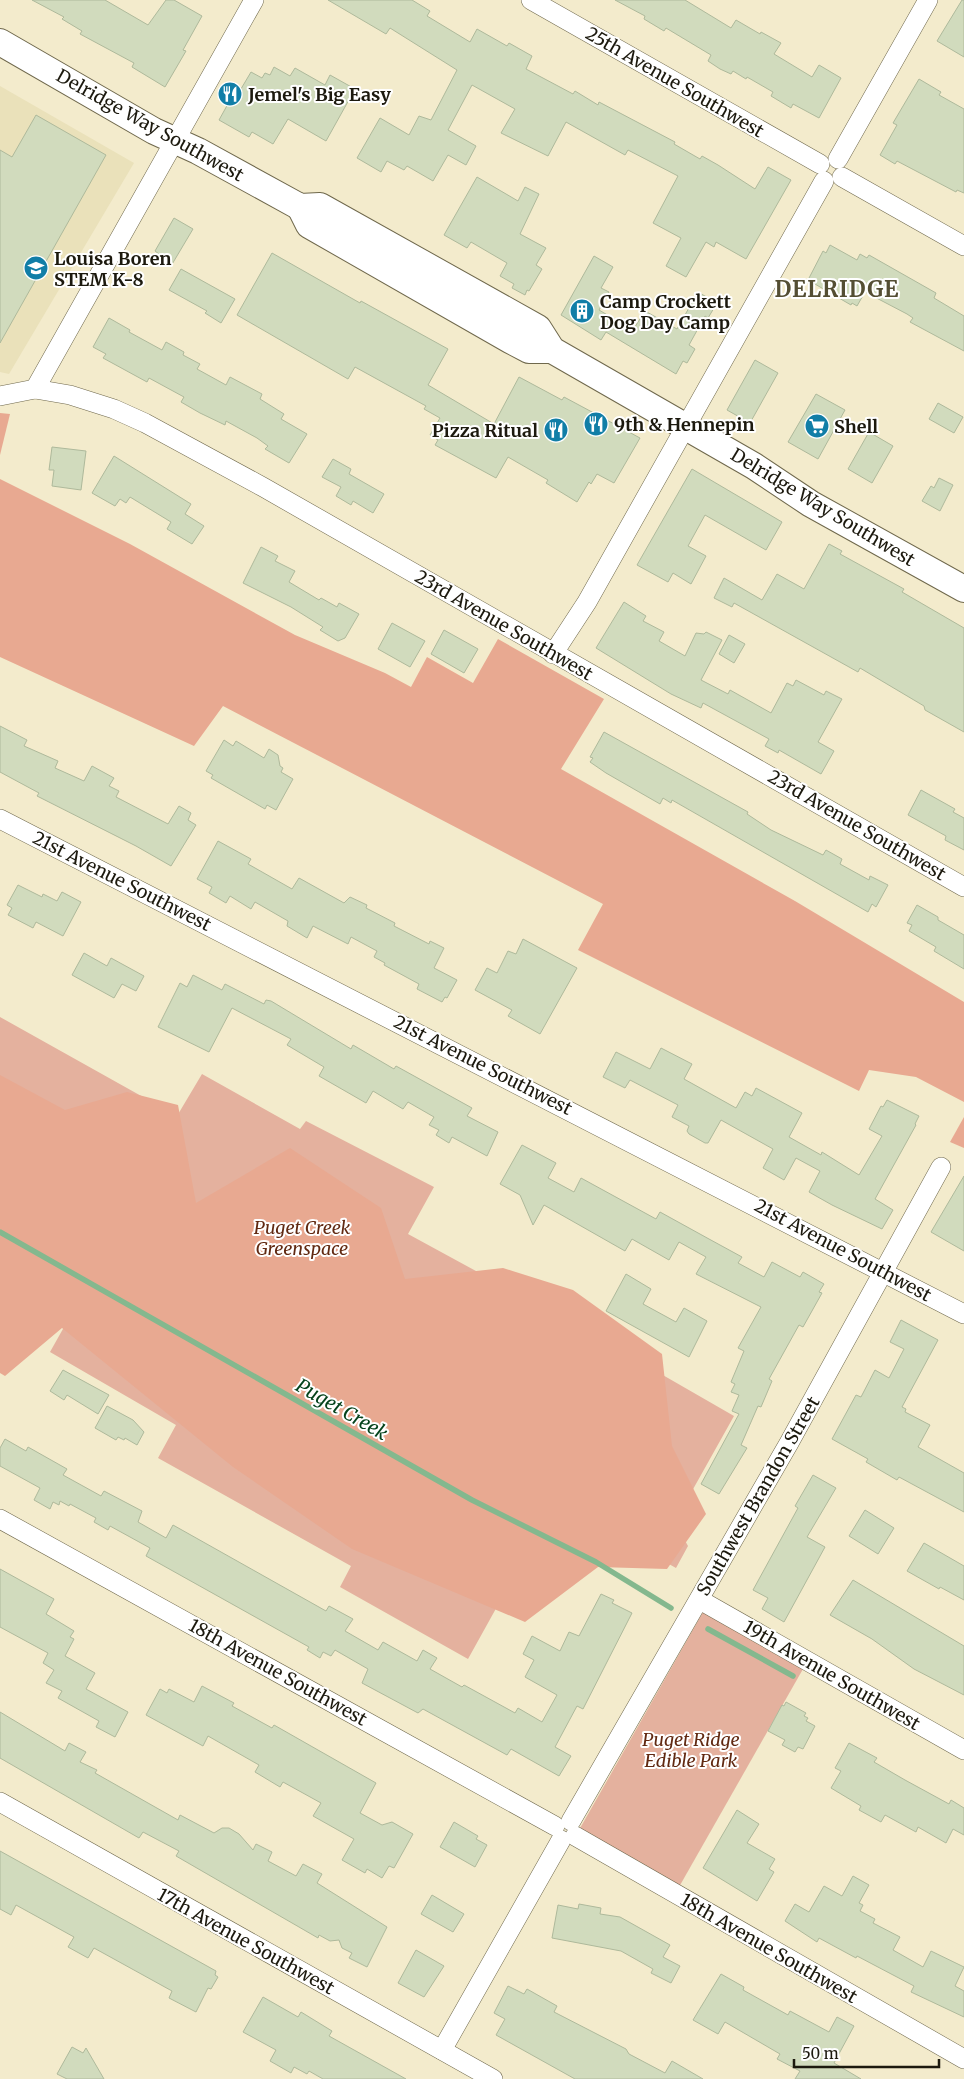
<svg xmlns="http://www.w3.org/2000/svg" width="964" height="2079" viewBox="0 0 964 2079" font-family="Merriweather,serif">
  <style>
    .built { fill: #eae1ba }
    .green { fill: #e4b19e }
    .forest { fill: #e8a991 }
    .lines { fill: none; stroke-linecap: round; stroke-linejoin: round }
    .stream { stroke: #84b88e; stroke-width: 5.5 }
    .building { fill: #d1dbbd; stroke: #aeb99b }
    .minor-casing { stroke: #6f684c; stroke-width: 20 }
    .secondary-casing { stroke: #6f684c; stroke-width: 28 }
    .minor { stroke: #fff; stroke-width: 19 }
    .secondary { stroke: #fff; stroke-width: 26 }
    .labels { text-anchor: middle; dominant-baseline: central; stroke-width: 4; stroke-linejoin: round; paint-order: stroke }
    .street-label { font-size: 18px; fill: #1c190e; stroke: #fff }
    .poi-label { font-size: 18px; font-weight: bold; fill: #1c190e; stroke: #fff; text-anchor: start }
    .park-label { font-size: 18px; font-style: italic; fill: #612911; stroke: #fff }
    .water-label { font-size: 19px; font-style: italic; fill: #05431c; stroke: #fff }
    .district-label { font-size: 22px; font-weight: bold; letter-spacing: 1px; fill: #544e33; stroke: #fff }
  </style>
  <rect width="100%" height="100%" fill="#f3ebcc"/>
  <polygon class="built" points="0,86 134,163 9,374 0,372"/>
  <g class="green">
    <polygon points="0,1017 177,1116 202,1074 300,1129 306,1121 434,1187 408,1234 588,1332 734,1416 678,1516 682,1535 688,1546 676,1568 0,1189"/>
    <polygon points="86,1288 534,1540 468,1659 340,1587 351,1566 158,1458 176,1425 50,1352"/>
    <polygon points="703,1612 803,1669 679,1887 579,1830"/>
  </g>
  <g class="forest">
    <polygon points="0,413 10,414 0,455"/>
    <polygon points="0,479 130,544 295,635 385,673 411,687 427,657 473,683 498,639 604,699 561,769 795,901 964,1002 964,1102 916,1077 869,1070 859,1091 578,950 603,904 223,706 194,746 0,657"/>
    <polygon points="0,1075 65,1110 127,1092 178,1105 196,1203 290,1148 381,1208 405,1279 503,1268 573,1290 662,1354 672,1446 706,1514 667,1569 598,1567 525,1622 352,1549 233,1467 62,1328 5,1376 0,1373"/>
    <polygon points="964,1117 964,1148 950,1142"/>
  </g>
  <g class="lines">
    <g class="stream">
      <polyline points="0,1232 472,1500 596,1562 671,1608"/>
      <polyline points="708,1629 793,1676"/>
    </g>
  </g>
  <g class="building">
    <polygon points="32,0 105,0 148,25 166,0 174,0 202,16 183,50 186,51 165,87 132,67 134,63 80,34 82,31 62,19 64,17"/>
    <polygon points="328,0 412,0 430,11 427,16 470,42 477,29 507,46 509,43 532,56 526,69 573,94 575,91 598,105 599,102 675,142 674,144 700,159 702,156 718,165 755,189 768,167 791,180 746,259 716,242 714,247 706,242 686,277 666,266 681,238 653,223 678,176 628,150 625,155 566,122 548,156 501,133 515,109 472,85 448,130 476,146 466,165 448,155 433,181 407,166 404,170 387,161 381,172 357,158 380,118 409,135 419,116 431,120 457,70 390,28 386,34"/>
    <polygon points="615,0 685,0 731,28 736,20 760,34 761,32 781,43 774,54 812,77 819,65 841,78 819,118 793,104 791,108 771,96 773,92 747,77 746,79 733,71 731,74 720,69 708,61 711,55 666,28 664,31 644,19 645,16"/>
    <polygon points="962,0 964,0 964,57 937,41"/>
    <polygon points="274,67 290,76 295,68 325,85 330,75 355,89 326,141 288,119 273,144 252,132 249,137 219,120 229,102 232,104 251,72 262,78 265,73 270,75"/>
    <polygon points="919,79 941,92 939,95 964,109 964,193 957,190 956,192 897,161 895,164 880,155 897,125 893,123"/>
    <polygon points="36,115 106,155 0,343 0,150 12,157"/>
    <polygon points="477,177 518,201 525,187 539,194 520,234 546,248 536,265 542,269 529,291 527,290 525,295 512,288 514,284 500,276 507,263 471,242 467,248 444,235"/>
    <polygon points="174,218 193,229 171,266 157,258 159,254 155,251"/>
    <polygon points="830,245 857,260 860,254 867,258 869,255 936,293 934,298 964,316 964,351 910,322 913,318 907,314 865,292 857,306 852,303 851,305 808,280 823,251 826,253"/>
    <polygon points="272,253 360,303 361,301 448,349 428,385 494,424 519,377 562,400 564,397 592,412 640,438 614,483 597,474 591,484 589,482 577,502 546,483 548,480 508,457 496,478 435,445 438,440 430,435 440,418 424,409 426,406 355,367 348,379 237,315"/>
    <polygon points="594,256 613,267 601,288 609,292 599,310 633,330 645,311 677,329 698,292 717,303 708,318 705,316 689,345 695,349 687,363 683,361 676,374 606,332 601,340 561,315"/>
    <polygon points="181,269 235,299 221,323 205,313 207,311 169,290"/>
    <polygon points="109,318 130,330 129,332 162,350 166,342 184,352 183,355 200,364 197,369 226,385 230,377 262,394 260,399 284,414 281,419 307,434 289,463 265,449 268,446 257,438 226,421 225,425 200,413 181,402 184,397 149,378 147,382 103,358 106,354 93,347"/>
    <polygon points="755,360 778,373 750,423 727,410"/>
    <polygon points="816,394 845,410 818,459 788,442"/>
    <polygon points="938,403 963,417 954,433 929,419"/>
    <polygon points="869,432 893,446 872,483 848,469"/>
    <polygon points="52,447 86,451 81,490 52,486 54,470 49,470"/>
    <polygon points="114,456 191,504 185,514 204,526 192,544 167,529 171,522 130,497 126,503 120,499 115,506 92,493"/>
    <polygon points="333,459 351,469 349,474 384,494 373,513 353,501 351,505 336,496 341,487 322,477"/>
    <polygon points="692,469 782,522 766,550 705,515 688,546 706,556 691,584 673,573 668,582 637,565"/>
    <polygon points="939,478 953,485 940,511 922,501 931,486 934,488"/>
    <polygon points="829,544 842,551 840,554 904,589 902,592 964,628 964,732 925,710 924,706 860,668 858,672 734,603 732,607 714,598 724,578 762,600 777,574 804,589"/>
    <polygon points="261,547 278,556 275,561 295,571 289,582 319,600 321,598 337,607 339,603 359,614 345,638 338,641 320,630 323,627 291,607 243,583"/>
    <polygon points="624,602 646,616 643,621 664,632 659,641 685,656 696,633 704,634 706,632 722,640 701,680 728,694 730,690 771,713 787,683 793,686 796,680 824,695 826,691 842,699 818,742 834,751 821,774 779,750 778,753 765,746 769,739 703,703 701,708 671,694 596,648"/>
    <polygon points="392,623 425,641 410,667 378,649"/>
    <polygon points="444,630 478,649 464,673 431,654"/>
    <polygon points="729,635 745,644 734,663 719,654"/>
    <polygon points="0,726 27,740 24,746 58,761 55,768 84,781 92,766 114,778 109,786 119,791 116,797 168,824 179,806 191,813 188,820 196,825 171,866 136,846 37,796 39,793 0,772"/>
    <polygon points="604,732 748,812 747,814 771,830 823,855 826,850 842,859 840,864 869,880 870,876 888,885 876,907 872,904 868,912 672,800 671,803 663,798 660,804 606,773 590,762 593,758 590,757"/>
    <polygon points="224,740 233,746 236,741 264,758 269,749 278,755 280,766 283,768 281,772 293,779 276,810 267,805 265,809 211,778 213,775 206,771"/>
    <polygon points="921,790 955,809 953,812 964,818 964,850 945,840 946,836 908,815"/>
    <polygon points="218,841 251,859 248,864 292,889 299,878 344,903 350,897 367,905 366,908 395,923 394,926 429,944 430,941 444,948 434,968 457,980 447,998 445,997 442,1002 417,989 419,984 384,965 385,963 374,957 377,951 351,937 348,944 313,926 307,938 287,926 288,921 255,902 251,909 230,896 226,903 209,893 212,887 197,879"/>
    <polygon points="18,885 42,897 43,894 57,901 62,892 81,902 63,936 36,922 33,928 8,915 12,908 7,905"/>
    <polygon points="917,905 938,917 938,920 964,935 964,969 934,951 936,947 909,931 912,925 907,923"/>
    <polygon points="523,939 577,968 540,1034 508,1016 512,1010 475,990 487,968 497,973 508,951 516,954"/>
    <polygon points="84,953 107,966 111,958 144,976 136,991 122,984 114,998 72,975"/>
    <polygon points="193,975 222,990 225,984 264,1004 266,1000 271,1001 351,1049 353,1045 394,1069 396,1066 472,1108 467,1116 498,1132 487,1156 452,1137 449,1143 436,1135 439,1130 429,1125 434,1117 408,1102 403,1109 373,1091 366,1103 319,1076 324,1067 287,1045 291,1039 232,1008 209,1052 158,1027 180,983 187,987"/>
    <polygon points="661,1048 692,1064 684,1079 736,1108 745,1092 752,1096 756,1088 802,1113 789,1137 821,1155 822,1152 859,1175 882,1136 869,1129 881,1106 883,1107 887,1100 919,1116 915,1124 916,1125 875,1199 893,1210 882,1229 832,1205 809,1192 820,1171 796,1158 784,1180 763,1168 773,1149 721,1120 708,1143 705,1143 689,1134 687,1131 689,1126 672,1117 678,1105 630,1080 625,1088 603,1077 616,1052 650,1069"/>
    <polygon points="522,1145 556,1163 548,1178 574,1192 581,1178 656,1219 660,1212 709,1239 742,1257 738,1263 764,1277 772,1262 800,1277 803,1272 824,1284 819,1292 822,1293 803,1327 799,1325 769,1379 772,1381 761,1407 758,1406 741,1445 747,1448 719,1494 701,1484 739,1414 732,1411 739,1395 731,1392 735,1384 731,1382 744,1351 738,1348 761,1307 696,1274 706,1257 679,1242 669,1260 632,1239 625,1251 544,1205 533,1225 520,1195 500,1184"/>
    <polygon points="964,1176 964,1251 931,1232"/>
    <polygon points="626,1274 651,1289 643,1304 676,1322 684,1308 707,1321 689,1357 606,1311"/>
    <polygon points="901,1320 938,1340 902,1407 906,1409 905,1412 930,1425 918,1447 964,1473 964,1512 899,1477 897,1480 866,1462 868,1459 832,1439 856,1395 861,1397 875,1370 889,1378 904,1349 890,1342"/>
    <polygon points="63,1370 109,1395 98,1414 67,1395 64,1400 50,1391"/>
    <polygon points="107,1406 133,1420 144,1432 137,1445 125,1438 124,1440 118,1437 116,1440 95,1428"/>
    <polygon points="5,1439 26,1451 28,1447 67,1469 63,1475 101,1496 104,1491 142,1511 138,1522 166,1538 173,1525 326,1611 329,1606 353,1619 345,1631 378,1650 383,1642 417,1661 423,1650 437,1658 430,1669 462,1687 464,1685 515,1713 518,1708 542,1722 557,1695 525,1677 534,1660 523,1654 532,1636 560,1651 569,1632 579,1636 601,1594 614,1600 612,1603 632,1613 583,1709 577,1706 555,1747 571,1756 559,1776 511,1749 507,1755 423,1709 418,1713 362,1683 368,1669 335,1650 331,1656 323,1652 320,1658 307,1650 309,1647 146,1556 150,1548 110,1526 108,1530 94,1522 96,1518 70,1504 69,1506 60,1501 59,1505 53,1502 50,1509 34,1500 40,1488 0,1466 0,1448"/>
    <polygon points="813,1475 836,1488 807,1537 825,1547 784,1622 762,1609 768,1598 753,1590 798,1508 795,1506"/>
    <polygon points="865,1510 894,1528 878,1554 849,1536"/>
    <polygon points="924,1543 964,1566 964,1600 940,1587 939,1589 907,1571"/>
    <polygon points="0,1569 54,1599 46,1614 74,1631 70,1637 74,1639 65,1656 95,1673 86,1689 128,1712 115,1737 96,1727 99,1721 58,1698 62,1691 46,1683 54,1670 43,1663 48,1653 0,1627"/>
    <polygon points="853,1580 964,1646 964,1695 914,1669 872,1639 830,1615"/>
    <polygon points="202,1686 234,1703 232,1706 272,1728 274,1725 376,1783 360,1813 382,1825 392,1822 413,1834 394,1868 389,1866 382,1878 367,1869 365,1873 342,1860 354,1839 313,1816 321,1803 283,1782 280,1787 255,1772 259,1765 208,1736 203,1746 146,1715 160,1689 167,1693 169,1689 194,1702"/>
    <polygon points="786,1702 806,1713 804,1716 808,1718 806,1721 815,1726 803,1749 798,1747 795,1752 782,1745 785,1740 768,1731 782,1705 784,1706"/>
    <polygon points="0,1712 65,1751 69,1743 86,1752 80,1762 97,1770 95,1773 178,1820 180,1815 214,1833 222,1828 229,1828 239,1834 253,1850 256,1844 272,1852 268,1861 296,1876 303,1864 322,1874 317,1883 387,1927 367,1967 349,1958 352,1953 342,1948 339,1940 330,1941 319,1935 318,1938 176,1856 179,1851 143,1832 139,1838 0,1758"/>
    <polygon points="849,1743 877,1758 874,1762 905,1780 949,1804 951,1800 964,1808 964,1835 953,1829 946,1843 918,1827 916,1832 885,1815 881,1822 859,1810 861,1806 831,1788 841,1771 835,1768"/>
    <polygon points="737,1810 759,1824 747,1843 775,1859 769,1869 774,1872 757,1901 703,1868"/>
    <polygon points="454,1822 478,1836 476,1839 487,1845 475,1867 440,1847"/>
    <polygon points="0,1851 216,1971 215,1975 218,1977 211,1989 208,1988 196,2012 169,1998 172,1991 94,1948 88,1958 68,1947 74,1937 16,1905 11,1915 0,1909"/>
    <polygon points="853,1876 869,1885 859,1903 863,1905 860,1911 875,1919 873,1923 900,1937 893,1950 923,1967 931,1951 964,1967 955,1986 964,1991 964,2017 911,1992 914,1986 857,1956 856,1958 819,1938 817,1942 785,1921 795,1904 809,1912 824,1886 842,1896"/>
    <polygon points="432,1895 464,1914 453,1932 421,1914"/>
    <polygon points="579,1904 601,1908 600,1914 620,1917 670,1945 663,1957 680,1966 671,1983 651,1973 653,1969 621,1951 552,1938 558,1905 578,1909"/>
    <polygon points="416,1950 444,1966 424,1997 398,1983"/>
    <polygon points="721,1974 744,1987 743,1990 788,2015 790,2011 829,2032 837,2017 854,2026 834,2063 861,2079 795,2079 800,2071 777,2059 780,2054 725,2022 718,2034 693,2020"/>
    <polygon points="508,1986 524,1994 527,1989 557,2006 554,2012 626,2049 629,2054 665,2073 672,2061 703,2079 575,2079 496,2035 505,2019 494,2013"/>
    <polygon points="263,1997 298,2017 301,2012 332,2031 329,2036 406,2079 323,2079 309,2071 307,2074 294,2067 291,2073 270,2061 276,2050 243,2032"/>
    <polygon points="72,2047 83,2053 86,2048 104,2079 67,2079 57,2074"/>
  </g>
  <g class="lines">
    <defs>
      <g id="minor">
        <polyline points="531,0 820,164"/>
        <polyline points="838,159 928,0"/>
        <polyline points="842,177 964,246"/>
        <polyline points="35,389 254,0"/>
        <polyline points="0,396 35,389 70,395 114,409 145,423 263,487 964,887"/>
        <polyline points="553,654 587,602 824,181"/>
        <polyline points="0,819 964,1314"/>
        <polyline points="0,1519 555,1826"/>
        <polyline points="700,1600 964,1750"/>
        <polyline points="0,1802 493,2079"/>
        <polyline points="571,1821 789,1443 941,1167"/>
        <polyline points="575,1836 964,2059"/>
        <polyline points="442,2050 561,1840"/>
      </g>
      <g id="secondary">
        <polyline points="0,42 154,131 198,151 300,207 320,206 538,328 552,350 754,466 811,504 964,589"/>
        <polyline points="300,207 309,225 510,340 529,350 552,350"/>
      </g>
    </defs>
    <use href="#minor" class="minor-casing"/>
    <use href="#secondary" class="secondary-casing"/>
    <use href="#minor" class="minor"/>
    <use href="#secondary" class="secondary"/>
  </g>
  <defs>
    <symbol id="restaurant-disc" viewBox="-11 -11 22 22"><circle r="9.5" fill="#117ea7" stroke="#fff"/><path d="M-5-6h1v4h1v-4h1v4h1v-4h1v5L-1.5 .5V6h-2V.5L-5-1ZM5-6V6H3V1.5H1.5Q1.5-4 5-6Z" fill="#fff"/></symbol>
    <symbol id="school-disc" viewBox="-11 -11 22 22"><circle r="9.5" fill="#117ea7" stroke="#fff"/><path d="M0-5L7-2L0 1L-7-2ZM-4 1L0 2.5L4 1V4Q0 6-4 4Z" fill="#fff"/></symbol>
    <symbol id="building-disc" viewBox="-11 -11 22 22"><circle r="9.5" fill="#117ea7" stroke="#fff"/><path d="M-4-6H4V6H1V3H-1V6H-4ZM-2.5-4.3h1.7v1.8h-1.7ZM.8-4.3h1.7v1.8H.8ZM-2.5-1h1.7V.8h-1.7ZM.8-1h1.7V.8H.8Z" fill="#fff"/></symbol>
    <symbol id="supermarket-disc" viewBox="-11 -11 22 22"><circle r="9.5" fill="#117ea7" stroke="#fff"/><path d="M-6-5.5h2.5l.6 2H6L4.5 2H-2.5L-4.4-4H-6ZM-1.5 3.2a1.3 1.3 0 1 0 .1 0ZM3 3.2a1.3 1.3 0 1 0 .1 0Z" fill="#fff"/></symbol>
  </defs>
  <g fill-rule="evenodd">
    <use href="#restaurant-disc" x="216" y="80" width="28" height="28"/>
    <use href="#school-disc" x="22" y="254" width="28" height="28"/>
    <use href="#building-disc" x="568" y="297" width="28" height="28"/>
    <use href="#restaurant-disc" x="582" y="410" width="28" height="28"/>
    <use href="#supermarket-disc" x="803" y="412" width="28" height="28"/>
    <use href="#restaurant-disc" x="542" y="416" width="28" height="28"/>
  </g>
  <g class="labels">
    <g class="street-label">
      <text transform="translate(675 82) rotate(30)">25th Avenue Southwest</text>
      <text transform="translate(150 125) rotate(29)">Delridge Way Southwest</text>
      <text transform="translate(823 507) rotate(31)">Delridge Way Southwest</text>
      <text transform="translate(504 625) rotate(30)">23rd Avenue Southwest</text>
      <text transform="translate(857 825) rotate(30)">23rd Avenue Southwest</text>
      <text transform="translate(122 881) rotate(27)">21st Avenue Southwest</text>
      <text transform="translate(483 1065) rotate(27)">21st Avenue Southwest</text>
      <text transform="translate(843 1250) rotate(28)">21st Avenue Southwest</text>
      <text transform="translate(758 1496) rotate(-60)">Southwest Brandon Street</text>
      <text transform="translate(278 1672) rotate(29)">18th Avenue Southwest</text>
      <text transform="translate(832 1675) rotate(30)">19th Avenue Southwest</text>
      <text transform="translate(246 1941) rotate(29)">17th Avenue Southwest</text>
      <text transform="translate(769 1948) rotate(30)">18th Avenue Southwest</text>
    </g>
    <g class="poi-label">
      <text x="248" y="94">Jemel's Big Easy</text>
      <text x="54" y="258">Louisa Boren<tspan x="54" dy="21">STEM K-8</tspan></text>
      <text x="600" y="301">Camp Crockett<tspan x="600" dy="21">Dog Day Camp</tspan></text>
      <text x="614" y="424">9th &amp; Hennepin</text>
      <text x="834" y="426">Shell</text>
      <text x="538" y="430" text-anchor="end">Pizza Ritual</text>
    </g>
    <g class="park-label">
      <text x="302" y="1227">Puget Creek<tspan x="302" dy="21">Greenspace</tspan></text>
      <text x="691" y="1739">Puget Ridge<tspan x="691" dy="21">Edible Park</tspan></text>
    </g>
    <g class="water-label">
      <text transform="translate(342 1409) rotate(30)">Puget Creek</text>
    </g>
    <g class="district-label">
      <text x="837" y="289">DELRIDGE</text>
    </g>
  </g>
  <path d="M794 2059v8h145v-8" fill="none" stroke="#1c190e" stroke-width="2.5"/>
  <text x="802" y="2059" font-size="15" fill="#1c190e" stroke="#ffffff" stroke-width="4" paint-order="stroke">50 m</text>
</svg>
